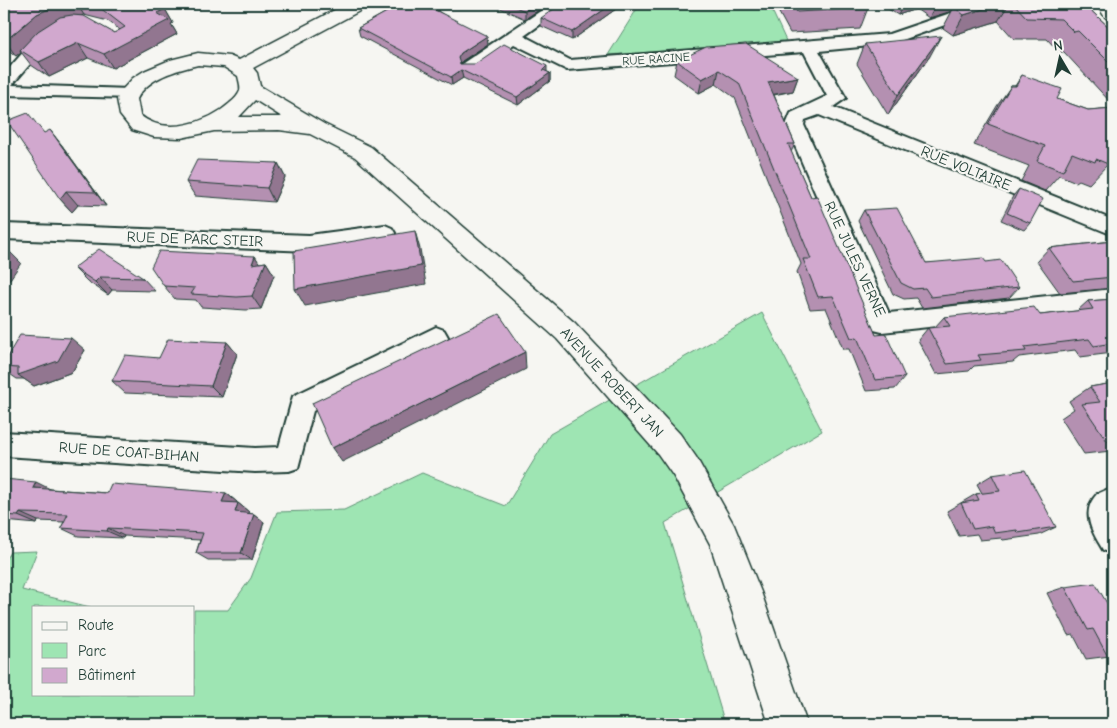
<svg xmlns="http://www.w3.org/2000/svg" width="1117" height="728" viewBox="0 0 1117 728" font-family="'Comic Neue',sans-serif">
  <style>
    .green { fill: #9ee5b3; stroke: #5e9174 }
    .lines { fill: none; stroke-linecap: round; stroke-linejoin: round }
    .street-casing { stroke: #1f3d34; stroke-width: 4 }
    .secondary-casing { stroke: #1f3d34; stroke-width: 3 }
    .street { fill: #f6f6f2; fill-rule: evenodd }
    .secondary { fill: #f6f6f2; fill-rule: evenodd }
    .wall { fill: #b490b1; stroke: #1f3d34; fill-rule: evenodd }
    .shaded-wall { fill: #927690; stroke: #1f3d34 }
    .building { fill: #d1a8ce; stroke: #1f3d34 }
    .labels { text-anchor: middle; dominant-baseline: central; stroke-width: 4.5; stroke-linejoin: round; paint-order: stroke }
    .far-street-label { font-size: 12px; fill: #1f3d34; stroke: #f6f6f2 }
    .street-label { font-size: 15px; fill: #1f3d34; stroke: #f6f6f2 }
  </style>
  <rect width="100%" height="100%" fill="#f6f6f2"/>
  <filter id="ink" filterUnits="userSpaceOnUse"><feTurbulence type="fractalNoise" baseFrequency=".02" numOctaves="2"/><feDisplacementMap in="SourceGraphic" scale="10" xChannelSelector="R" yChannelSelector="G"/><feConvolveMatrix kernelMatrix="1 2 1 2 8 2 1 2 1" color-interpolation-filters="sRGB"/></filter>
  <g filter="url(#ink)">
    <g class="green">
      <polygon points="640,4 769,4 787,43 608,55"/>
      <polygon points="762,313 822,431 665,523 725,724 4,724 4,562 10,552 37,551 22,590 90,607 34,607 34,694 194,694 194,610 228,610 251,578 277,512 344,510 422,473 506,506 550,434"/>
    </g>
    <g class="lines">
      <defs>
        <g id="street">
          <polygon points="551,4 569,4 524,36 570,60 889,34 977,4 998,4 996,7 891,44 819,51 846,98 833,107 1113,220 1113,235 819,115 805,120 804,125 889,313 1113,289 1113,307 882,332 874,330 786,125 791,113 827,96 804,52 567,70 514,44 475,71 463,71 461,67 463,63"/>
          <polygon points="47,30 55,35 12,85 130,89 136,90 139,94 136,98 4,95 4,74 41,32"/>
          <polygon points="4,224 309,235 385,225 392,228 395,233 392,238 385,241 309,251 4,239"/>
          <polygon points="436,327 444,330 448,337 444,344 313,411 298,468 289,471 255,472 4,456 4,432 255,448 279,447 293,396"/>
          <path d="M 1113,487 L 1113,554 L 1103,550 C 1092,532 1080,512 1097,494 Z"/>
        </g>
        <g id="secondary">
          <path d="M 346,4 L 368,4 L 365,8 L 253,68 L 257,73 L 260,86 L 324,124 L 371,147 L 575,323 L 680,434 L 696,457 L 734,525 L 761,592 L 807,724 L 769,724 L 710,544 L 674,477 L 658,454 L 557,339 L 355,157 L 310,134 L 279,130 L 214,131 L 181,138 L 154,137 L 132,130 L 120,115 L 117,99 L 122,90 L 133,78 L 144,71 L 170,60 L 198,53 L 229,56 L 239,60 ZM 198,65 L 224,67 L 238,76 C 239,81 241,86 240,91 C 238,96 234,100 230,103 C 209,122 165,137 140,115 L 137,99 C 147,78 177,70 198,65 ZM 255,100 L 282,117 L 239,117 Z"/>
          <path d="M 1077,4 L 1095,4 L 1103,17 L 1113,26 L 1113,41 C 1096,38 1086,18 1077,4 Z"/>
        </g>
      </defs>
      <use href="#street" class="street-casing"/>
      <use href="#secondary" class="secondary-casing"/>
      <use href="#street" class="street"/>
      <use href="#secondary" class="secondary"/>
    </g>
    <g class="wall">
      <path d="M 9,4 L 156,4 L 165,9 L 173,23 L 171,24 L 177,34 L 113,68 L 88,58 L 49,77 L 31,65 L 21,52 L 16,56 L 4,47 L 4,6 ZM 84,15 L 108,21 L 120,30 L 114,33 L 81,16 Z"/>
      <polygon points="401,4 441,4 438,11 488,44 462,61 461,64 547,72 550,73 550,81 518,105 463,78 452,85 360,36 358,28"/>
      <polygon points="491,4 548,4 525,19"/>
      <polygon points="623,4 572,40 541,26 541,18"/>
      <polygon points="779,4 865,4 868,8 860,29 790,33 777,9"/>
      <polygon points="880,4 1084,4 1113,31 1113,105 1064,52 1059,52 1047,39 1014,39 998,21 953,35 943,28 952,11 929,18 916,9 898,15"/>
      <polygon points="865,44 930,56 888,115 857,64"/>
      <polygon points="677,61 798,77 793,91 774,95 795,144 791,152 811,197 876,335 905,377 895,389 866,391 849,349 843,349 826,308 810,309 797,272 801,264 735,98 716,84 699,93 674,75"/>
      <polygon points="1022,75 1057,99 1088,110 1113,108 1113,156 1111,156 1108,164 1089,184 1079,180 1076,182 1059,175 1045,191 1021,181 1029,166 974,145 997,106 1011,86 1015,86"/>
      <polygon points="45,133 61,144 106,206 78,205 72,212 60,199"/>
      <polygon points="278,163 285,177 274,202 195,196 186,182"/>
      <polygon points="1019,189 1030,223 1024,230 1001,220 1013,196"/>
      <polygon points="864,210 926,263 986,262 1019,287 1009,298 922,308 916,298 904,299 893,294 858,221"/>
      <polygon points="1113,241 1113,288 1060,293 1037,261 1049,248"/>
      <polygon points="255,256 259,263 266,262 274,275 261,309 246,310 201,307 196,300 175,299 164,286"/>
      <polygon points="74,268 143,278 155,291 112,290 108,295 87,281"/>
      <polygon points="1113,299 1113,353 1080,357 1075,350 1019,357 1013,362 974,366 969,371 936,374 918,340 928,328 934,328 944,317 1040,315 1077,311 1088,301"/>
      <polygon points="227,342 237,354 222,397 125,393 112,381 159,358"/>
      <polygon points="85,350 72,372 34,386 24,379 17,379 4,370 4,362"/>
      <polygon points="1113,383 1113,454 1111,451 1084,454 1061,418 1074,409 1069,401 1090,387"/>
      <polygon points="992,475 1056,527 1039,535 1003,540 1001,538 980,540 977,534 959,536 947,511 976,494 982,493 977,484"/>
      <polygon points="4,479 51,489 107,493 226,493 237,502 236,503 238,503 249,512 248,513 254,514 264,522 252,560 208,560 196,553 200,540 124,536 123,538 78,536 61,528 64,522 38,521 37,524 4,521"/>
      <polygon points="1065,587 1111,610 1113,610 1113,658 1110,656 1086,659 1073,634 1068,635 1047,593"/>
    </g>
    <g class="shaded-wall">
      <polygon points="60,4 77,4 84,15 70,18 20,50 21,52 16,56 5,41 37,14"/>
      <polygon points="436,4 441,4 435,17 433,9"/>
      <polygon points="536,4 548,4 525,19 525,11"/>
      <polygon points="612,4 623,4 572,40 572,32"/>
      <polygon points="904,4 918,4 916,9 898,15"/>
      <polygon points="937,4 972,4 954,7 952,11 929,18"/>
      <polygon points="999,4 1009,4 998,21 953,35 964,15"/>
      <polygon points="165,9 173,23 171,24 177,34 113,68 104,54 157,13"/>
      <polygon points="487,36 488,44 462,61 459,66 458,58 461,53"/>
      <polygon points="941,36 930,56 888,115 898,95"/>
      <polygon points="78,43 88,58 49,77 39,62"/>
      <polygon points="547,66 547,74 543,70"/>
      <polygon points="461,70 463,78 452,85 451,77"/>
      <polygon points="719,70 716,84 699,93 702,79"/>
      <polygon points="550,73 550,81 518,105 517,97"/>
      <polygon points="798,77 793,91 764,96 768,82"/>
      <polygon points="50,130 61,144 106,206 95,192"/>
      <polygon points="278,163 285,177 274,202 267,188"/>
      <polygon points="66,191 78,205 72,212 60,199"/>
      <polygon points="415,231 420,249 426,284 305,306 295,289"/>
      <polygon points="7,249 21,263 4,288 4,253"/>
      <polygon points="255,256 263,269 266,262 274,275 261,309 252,296 252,264"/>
      <polygon points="100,277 112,290 108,295 95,282"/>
      <polygon points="71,338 85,350 72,372 34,386 18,375"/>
      <polygon points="227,342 237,354 222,397 211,386"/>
      <polygon points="525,352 526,369 342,462 332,448"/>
      <polygon points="36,482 54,491 33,488"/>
      <polygon points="226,493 237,502 234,510 222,502"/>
      <polygon points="238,503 249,512 246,521 235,512"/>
      <polygon points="20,513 38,521 37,524 18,516"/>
      <polygon points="254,514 264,522 252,560 241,553"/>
      <polygon points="108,528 124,536 123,538 107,531"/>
    </g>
    <g class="building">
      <polygon points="9,4 60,4 37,14 5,41 4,40 4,6"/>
      <polygon points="86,4 156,4 165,9 157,13 169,20 104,54 78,43 39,62 20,50 38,31 60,17 72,15 84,16 114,33 125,27 99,7"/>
      <polygon points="401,4 436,4 433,9 487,36 461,53 458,58 460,64 475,64 504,44 547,66 543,70 550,73 517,97 461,70 451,77 358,28"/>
      <polygon points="508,4 536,4 525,11"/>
      <polygon points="561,4 612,4 572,32 541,18"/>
      <polygon points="792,4 865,4 868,8 797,12"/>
      <polygon points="963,4 999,4 964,15 954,7"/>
      <polygon points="1014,4 1084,4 1113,31 1113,66 1078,31 1074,32 1061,19 1027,18"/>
      <polygon points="941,36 898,95 865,44"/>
      <polygon points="746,44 798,77 768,82 795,144 788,144 811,197 817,196 876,335 886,334 905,377 875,380 857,337 851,338 833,296 818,297 803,259 811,259 739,83 719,70 702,79 677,61 706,47"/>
      <polygon points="1022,75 1062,89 1057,99 1088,110 1113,108 1113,150 1108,164 1096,159 1095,162 1072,153 1063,171 1037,161 1045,146 988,124 1011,86 1016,86"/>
      <polygon points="28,113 44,133 50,130 95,192 66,191 60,199 7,121"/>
      <polygon points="197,160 278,163 267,188 186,182"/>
      <polygon points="1019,189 1043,199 1030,223 1007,213"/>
      <polygon points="897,208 926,263 983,258 986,262 1001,260 1019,287 931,297 925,288 913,289 901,283 864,210"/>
      <polygon points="415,231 421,266 295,289 294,251"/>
      <polygon points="1113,241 1113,277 1073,281 1049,248"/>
      <polygon points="99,249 143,278 100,277 95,282 74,268"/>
      <polygon points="159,251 255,256 252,264 266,262 252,296 237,297 191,294 195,288 164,286 151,267"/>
      <polygon points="1113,299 1113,343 1094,346 1089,339 1024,347 1026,351 978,355 981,360 947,364 928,328 950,326 944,317 1034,307 1040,315 1093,309 1088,301"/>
      <polygon points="499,314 525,352 332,448 312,403"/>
      <polygon points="20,335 71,338 58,361 18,375 18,368 4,367 4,362"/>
      <polygon points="168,339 227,342 211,386 112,381 125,355 159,358"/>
      <polygon points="1113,383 1113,441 1107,441 1082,404 1100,402 1090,387"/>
      <polygon points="1025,470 1056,527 1018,533 1017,530 995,533 992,526 973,529 961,503 979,500 976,494 1000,491 992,475"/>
      <polygon points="4,479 36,482 33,488 107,493 111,484 226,493 222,502 238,503 235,512 254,514 241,553 196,553 203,533 108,528 107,531 61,528 68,514 20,513 18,516 4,515"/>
      <polygon points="1095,583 1111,610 1113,610 1113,654 1107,655 1093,629 1088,630 1065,587"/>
    </g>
  </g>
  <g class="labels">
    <g class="far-street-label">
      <text transform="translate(656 59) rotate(-4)">RUE RACINE</text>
    </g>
    <g class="street-label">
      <text transform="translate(966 168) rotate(22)">RUE VOLTAIRE</text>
      <text transform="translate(195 239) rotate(2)">RUE DE PARC STEIR</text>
      <text transform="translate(855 259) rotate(65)">RUE JULES VERNE</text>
      <text transform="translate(612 382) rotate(47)">AVENUE ROBERT JAN</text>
      <text transform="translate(129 452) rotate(4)">RUE DE COAT-BIHAN</text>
    </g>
  </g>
  <rect width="1117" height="728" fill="none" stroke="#f6f6f2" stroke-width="20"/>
  <rect x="10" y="10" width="1097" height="708" fill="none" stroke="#1f3d34" stroke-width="2" filter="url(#ink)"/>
  <rect x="32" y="606" width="162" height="90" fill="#f6f6f2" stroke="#a0aca6"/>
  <rect x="42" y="622" width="25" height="8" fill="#f6f6f2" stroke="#a0aca6"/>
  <text x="78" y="630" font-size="15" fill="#1f3d34">Route</text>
  <rect x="42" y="643" width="25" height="15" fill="#9ee5b3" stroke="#a0aca6"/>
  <text x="78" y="656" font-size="15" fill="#1f3d34">Parc</text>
  <rect x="42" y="668" width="25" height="15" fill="#d1a8ce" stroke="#a0aca6"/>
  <text x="78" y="680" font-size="15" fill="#1f3d34">Bâtiment</text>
  <g transform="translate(1060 58) rotate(351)" stroke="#f6f6f2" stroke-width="4" paint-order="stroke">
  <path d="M0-4L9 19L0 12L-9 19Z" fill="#1f3d34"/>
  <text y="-8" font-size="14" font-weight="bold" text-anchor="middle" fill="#1f3d34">N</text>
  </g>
</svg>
